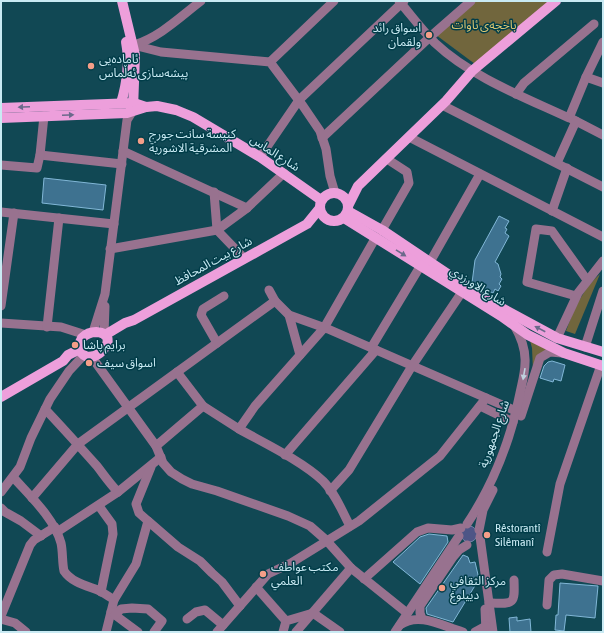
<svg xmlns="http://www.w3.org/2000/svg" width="604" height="633" viewBox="0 0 604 633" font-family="'Asap Condensed','Noto Sans Arabic',sans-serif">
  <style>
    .green { fill: #71663d }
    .water { fill: #4d5586; stroke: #7282a7 }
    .building { fill: #3e7290; stroke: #81b7d7 }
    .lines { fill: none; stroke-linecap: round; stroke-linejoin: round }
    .minor { stroke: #98728f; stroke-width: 9 }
    .major { stroke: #ed9fdb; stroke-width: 10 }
    .oneway { fill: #6b698b }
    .oneway2 { fill: #bfd2df }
    .poi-dot { fill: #f49e88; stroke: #013d49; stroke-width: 1.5 }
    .labels { text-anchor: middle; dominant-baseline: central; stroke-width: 3; stroke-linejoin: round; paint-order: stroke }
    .park-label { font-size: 12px; fill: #dfc872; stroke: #013d49 }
    .poi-label { font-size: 12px; fill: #c9eaf3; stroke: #013d49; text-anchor: start }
    .street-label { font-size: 12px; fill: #c9eaf3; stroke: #013d49 }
  </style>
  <rect width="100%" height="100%" fill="#114854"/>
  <g class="green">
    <polygon points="476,1 549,1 475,64 436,35"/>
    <path d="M 600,274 L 575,334 L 566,331 C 573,311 583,288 600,274 Z"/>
    <polygon points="529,337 548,349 533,371 532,348"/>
  </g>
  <circle class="water" cx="469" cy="534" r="8"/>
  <g class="building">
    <polygon points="44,178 106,185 103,210 42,203"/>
    <polygon points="499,216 509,221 505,228 507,229 505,233 509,236 495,262 498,264 501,274 500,277 502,279 499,284 501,286 498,291 495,289 493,293 472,283 475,260"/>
    <polygon points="552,361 565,365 561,381 554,379 553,382 540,378 544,366 548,362"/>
    <polygon points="429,534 447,536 448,542 420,584 393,562 420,537"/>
    <polygon points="463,555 468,557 470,563 475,562 479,579 453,622 427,614 426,608"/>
    <polygon points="560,583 598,586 595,618 566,615 564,631 555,630 556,615 558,615"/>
    <polygon points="517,617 517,621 530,619 531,632 510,632 509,618"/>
  </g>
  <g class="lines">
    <g class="minor">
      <path d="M 399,1 C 411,15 422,30 435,43 C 471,77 524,97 569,118 L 586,77 L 603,83"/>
      <polyline points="133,45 161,52 270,62 303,106 320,131 326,149 330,176 335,193"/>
      <path d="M 134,45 C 160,37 180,17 201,1"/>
      <polyline points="270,62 334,1"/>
      <polyline points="586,77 603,42"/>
      <polyline points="516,94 524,83 594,24"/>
      <polyline points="442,105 603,187"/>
      <polyline points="44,116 40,155 122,164"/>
      <polyline points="572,119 603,135"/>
      <polyline points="409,137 603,237"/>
      <polyline points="322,138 430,37 471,1"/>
      <polyline points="123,151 247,208"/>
      <polyline points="260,157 299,100 404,1"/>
      <polyline points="557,163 576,121"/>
      <polyline points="1,165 37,168 40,155"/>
      <polyline points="214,192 217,230 244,258"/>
      <polyline points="552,211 567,168"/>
      <polyline points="1,212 114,224"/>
      <polyline points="382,230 409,183 407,172 387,159"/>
      <polyline points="110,249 217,230 247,208 284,173"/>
      <polyline points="430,262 480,174"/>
      <polyline points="269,290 275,301 289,315 328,329 516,411"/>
      <polyline points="576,296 527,282 536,229 552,231 587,280"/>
      <polyline points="1,306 14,213"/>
      <polyline points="289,315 300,355"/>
      <polyline points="1,323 61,327 86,335"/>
      <polyline points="47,327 59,218"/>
      <polyline points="93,332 105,294 127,120 132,112"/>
      <polyline points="104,334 105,306"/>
      <polyline points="557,338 578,293 603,261"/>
      <polyline points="217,343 201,315 203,309 224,296"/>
      <polyline points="585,347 603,291"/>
      <polyline points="371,348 421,265"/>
      <polyline points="91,356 156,446 203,406"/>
      <polyline points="177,372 203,406 239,429"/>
      <polyline points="480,406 513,422"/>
      <path d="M 45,409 C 63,428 80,447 97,466 C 104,475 110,484 118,492 L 161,457"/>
      <polyline points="521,416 540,358 550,352 562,353"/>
      <polyline points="156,446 163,463 171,472 182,479 192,484 217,491 288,516 310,526 326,540 351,568 407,613"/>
      <polyline points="285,455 376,350"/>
      <path d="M 13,477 C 30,496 54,518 61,543 C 63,552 62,562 64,571 C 72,583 88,586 100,591 C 105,594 110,597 114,600 L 106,632"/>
      <polyline points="330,491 349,470 412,366 462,292"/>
      <polyline points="1,492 20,467 31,438 50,399 69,371 84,355"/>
      <polyline points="32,498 78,444 275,301"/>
      <polyline points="99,506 112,524 113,534 101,592"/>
      <polyline points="1,508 5,512 21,521 41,536"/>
      <polyline points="148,521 178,547 200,561 212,573 222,582 240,606"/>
      <path d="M 467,524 C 493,485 511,438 520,393 C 522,383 525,373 525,363 C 526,349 521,337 514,325"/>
      <path d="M 350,526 C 342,511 335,493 323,481 C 302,461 264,443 239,429 L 255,406 L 324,328 L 376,237"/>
      <polyline points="479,530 483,510 493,490"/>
      <polyline points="57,532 118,492"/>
      <polyline points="480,537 493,632"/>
      <polyline points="547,552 560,484 601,365"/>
      <polyline points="364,579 417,532 428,528 452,530 461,528"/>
      <polyline points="256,587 286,621"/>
      <polyline points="114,600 136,564 148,521 139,513 136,504 151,467"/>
      <path d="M 489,603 C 514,604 515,605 514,580"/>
      <polyline points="547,605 549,580 554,575 562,574 603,581"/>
      <polyline points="485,609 486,632"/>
      <polyline points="111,612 138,632"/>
      <polyline points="115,615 121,609 132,608 148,609 162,621 154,632"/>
      <polyline points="1,616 30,545 34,540 55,527"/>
      <polyline points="1,619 15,623 26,632"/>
      <polyline points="187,619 196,612 205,610 223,625"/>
      <polyline points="422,619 420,613 420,606 453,557 459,550 467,545"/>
      <path d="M 400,625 C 419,611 444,627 463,632"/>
      <polyline points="217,632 268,574 291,563 359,521 440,456 486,398"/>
      <polyline points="283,632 286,621 313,613 340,632"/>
      <polyline points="296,632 351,568"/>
      <polyline points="395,632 459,536"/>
      <polyline points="475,632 486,626"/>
    </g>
    <g class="major">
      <polyline points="122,1 135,55 133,109"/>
      <path d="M 121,103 C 127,83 130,63 126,42"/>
      <polyline points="1,108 134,103 146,107 157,106 176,110 193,117 260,157 321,200"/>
      <polyline points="1,118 127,113 146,107"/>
      <circle cx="334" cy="207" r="14"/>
      <polyline points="348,206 358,186 446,101 472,71 556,1"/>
      <polyline points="348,211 382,230 485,299 557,338 603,352"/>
      <polyline points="344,218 501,316 528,335 564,353 603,366"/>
      <path d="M 96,332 C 126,334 90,372 80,350 C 78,346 80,342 82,338 C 86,334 91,332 96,332 Z"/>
      <polyline points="105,335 125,323 134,320 307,224 320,208"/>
      <polyline points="1,397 63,361 68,355 80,349"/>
    </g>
  </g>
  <defs><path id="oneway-solid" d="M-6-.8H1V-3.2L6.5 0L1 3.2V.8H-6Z"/></defs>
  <g class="oneway">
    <use href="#oneway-solid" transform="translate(24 107) rotate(177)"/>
    <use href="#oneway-solid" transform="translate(68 115) rotate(-3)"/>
    <use href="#oneway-solid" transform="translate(401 253) rotate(32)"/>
    <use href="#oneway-solid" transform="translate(540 329) rotate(-152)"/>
  </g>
  <use class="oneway2" href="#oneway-solid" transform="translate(524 374) rotate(100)"/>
  <g class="poi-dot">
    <circle cx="429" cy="35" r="4"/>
    <circle cx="91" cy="66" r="4"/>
    <circle cx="141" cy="141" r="4"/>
    <circle cx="75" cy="345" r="4"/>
    <circle cx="89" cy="363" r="4"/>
    <circle cx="487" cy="535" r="4"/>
    <circle cx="263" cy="574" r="4"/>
    <circle cx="442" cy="588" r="4"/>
  </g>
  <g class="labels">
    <g class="park-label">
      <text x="484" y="25">باخچەی ئاوات</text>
    </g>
    <g class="poi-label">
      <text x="421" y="28" text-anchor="end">اسواق رائد<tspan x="421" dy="14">ولقمان</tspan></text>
      <text x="99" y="59">ئامادەیی<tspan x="99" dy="14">پیشەسازی ئەڵماس</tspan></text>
      <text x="149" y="134">كنيسة سانت جورج<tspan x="149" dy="14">المشرقية الاشورية</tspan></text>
      <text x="83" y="345">برایم پاشا</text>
      <text x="97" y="363">اسواق سيف</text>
      <text x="495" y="528">Rêstorantî<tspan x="495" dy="14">Silêmanî</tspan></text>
      <text x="271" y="567">مكتب عواطف<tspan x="271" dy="14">العلمي</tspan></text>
      <text x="450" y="581">مركز الثقافي<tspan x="450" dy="14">دييلوغ</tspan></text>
    </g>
    <g class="street-label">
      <text transform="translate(275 153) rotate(33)">شارع الماس</text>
      <text transform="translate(213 261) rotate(-29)">شارع بيت المحافظ</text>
      <text transform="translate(478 286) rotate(32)">شارع الاورزدي</text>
      <text transform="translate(494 434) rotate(-71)">شارع الجمهورية</text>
    </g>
  </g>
  <rect width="604" height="633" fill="none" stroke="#c9eaf3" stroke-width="4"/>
</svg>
